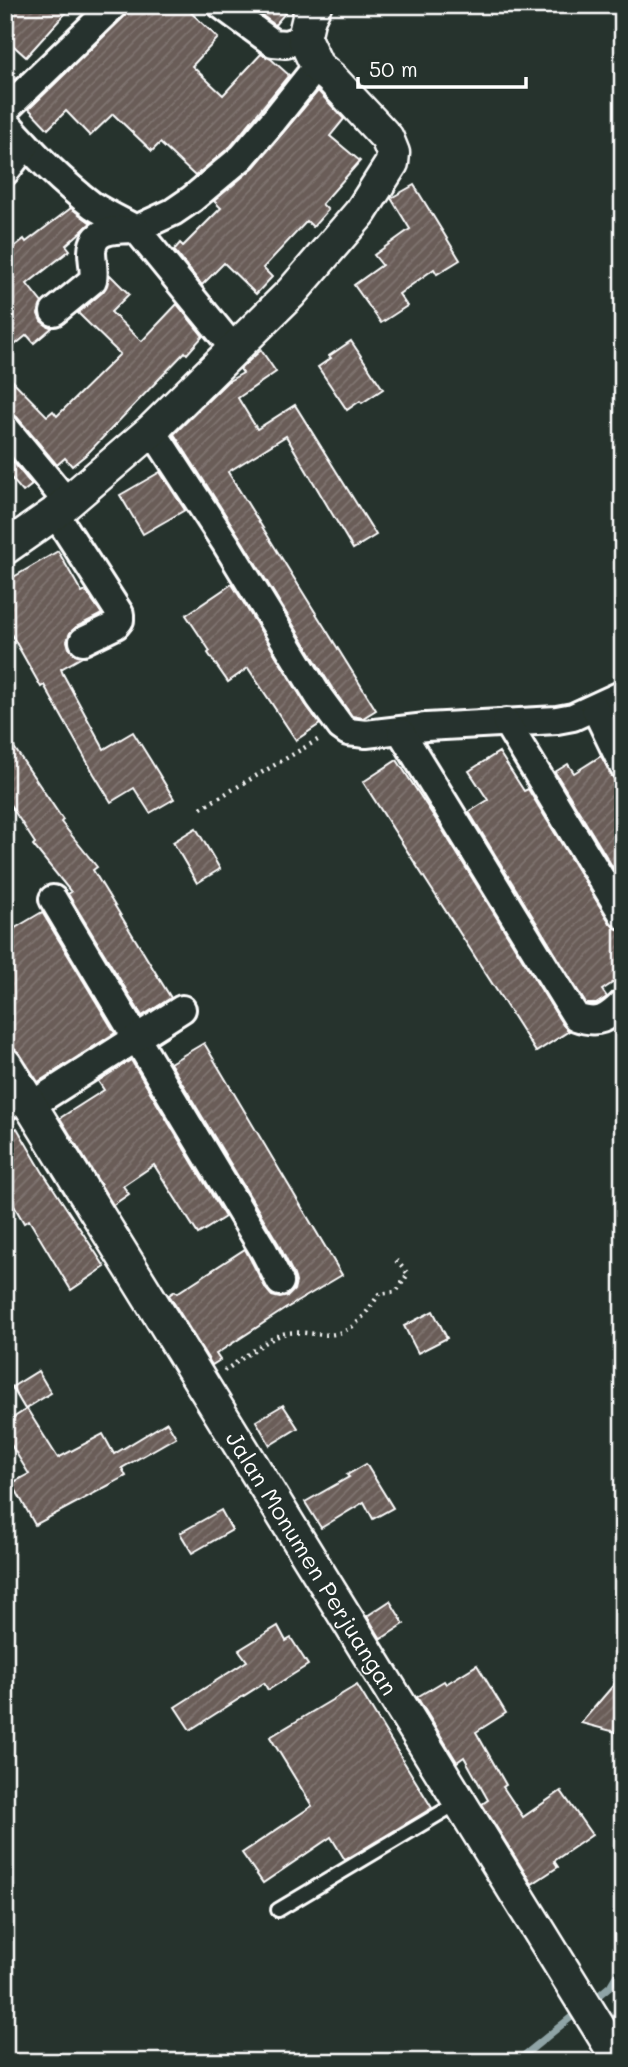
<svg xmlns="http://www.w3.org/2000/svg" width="628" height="2067" viewBox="0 0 628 2067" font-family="Mali,sans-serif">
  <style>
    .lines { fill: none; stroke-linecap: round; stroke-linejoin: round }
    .stream { stroke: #8fa4a6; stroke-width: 7 }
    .building { fill: url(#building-hatch); stroke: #fff; stroke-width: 2 }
    .service-casing { stroke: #fff; stroke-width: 18 }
    .minor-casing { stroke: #fff; stroke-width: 32 }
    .tertiary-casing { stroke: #fff; stroke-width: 37 }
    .path { stroke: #fff; stroke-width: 4.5; stroke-dasharray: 2 5; stroke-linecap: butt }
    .service { stroke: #26332d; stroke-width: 12 }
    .minor { stroke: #26332d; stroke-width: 26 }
    .tertiary { stroke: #26332d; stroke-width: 32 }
    .labels { text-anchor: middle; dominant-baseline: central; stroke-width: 5; stroke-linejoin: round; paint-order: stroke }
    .street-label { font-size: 23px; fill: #fff; stroke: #26332d }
  </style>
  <defs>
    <pattern id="building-hatch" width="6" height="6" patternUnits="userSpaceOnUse" patternTransform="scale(1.75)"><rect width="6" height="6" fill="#6a5d58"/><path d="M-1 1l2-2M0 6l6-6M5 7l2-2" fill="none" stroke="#807571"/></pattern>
  </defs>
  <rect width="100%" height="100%" fill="#26332d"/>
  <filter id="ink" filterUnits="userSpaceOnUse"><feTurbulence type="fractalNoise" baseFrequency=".0143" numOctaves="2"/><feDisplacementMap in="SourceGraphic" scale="14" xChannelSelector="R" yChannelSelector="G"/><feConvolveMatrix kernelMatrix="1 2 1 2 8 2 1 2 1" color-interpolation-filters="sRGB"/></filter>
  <g filter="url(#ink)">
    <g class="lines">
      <g class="stream">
        <polyline points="592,2001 610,1986 623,1964"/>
        <polyline points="516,2062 580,2010"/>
      </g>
    </g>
    <g class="building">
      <polygon points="5,5 73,5 26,57 5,38"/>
      <polygon points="129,5 183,5 218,38 192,66 223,95 261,54 271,59 289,75 231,146 195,176 160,143 152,151 113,114 90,136 66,111 48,129 29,109 125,16"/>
      <polygon points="248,5 292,5 275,25"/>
      <polygon points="318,91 344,119 330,136 360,161 322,204 328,210 313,227 307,221 263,268 272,277 256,294 224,263 202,285 174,250 180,243 183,246 221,208 214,201 254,167"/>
      <polygon points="414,185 460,260 437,274 434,269 399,294 407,306 381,323 354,285 382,265 374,255 410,229 391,198"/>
      <polygon points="71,208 91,223 66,245 70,250 27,284 42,303 38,314 41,321 48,326 53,327 34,343 27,335 5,353 5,254 24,239 26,242"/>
      <polygon points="110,275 129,294 111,312 139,339 142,341 177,304 203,336 187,354 185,352 88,453 72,466 65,458 57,465 17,417 11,413 5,412 5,373 47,416 53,411 57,416 120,354 78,313 103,292"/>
      <polygon points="351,341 383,389 362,403 360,401 347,410 318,367 331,358 329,356"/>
      <polygon points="261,350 276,372 238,398 257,429 295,405 376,535 353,549 286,436 228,472 376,710 363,718 352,716 332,688 239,536 174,434 227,382 243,373 240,369"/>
      <polygon points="5,452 32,485 23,492 5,471"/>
      <polygon points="160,472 185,510 143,534 120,495"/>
      <polygon points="58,551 82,593 86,591 102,614 76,627 70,633 67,641 69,648 75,654 84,656 61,669 63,674 104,749 133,732 151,761 174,799 150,813 134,788 111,802 94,774 44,685 41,687 5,623 5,582"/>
      <polygon points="232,584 306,705 320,724 296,740 248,668 228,682 208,653 210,651 186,615"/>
      <polygon points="5,734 63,820 61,822 97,867 93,870 171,998 142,1016 68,894 71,892 33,845 35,843 5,797"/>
      <polygon points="499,752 524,791 528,789 610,923 615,928 623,931 623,976 602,990 607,997 596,1004 586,1004 469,812 488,800 469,771"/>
      <polygon points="601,756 614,779 623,782 623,884 555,772 568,764 574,773"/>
      <polygon points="397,760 442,829 563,1025 569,1031 536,1052 363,782"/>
      <polygon points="196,828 220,869 197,883 173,842"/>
      <polygon points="42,912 115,1033 38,1082 20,1054 13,1048 5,1046 5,934"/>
      <polygon points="204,1043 342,1275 285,1309 216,1354 220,1360 212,1365 169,1295 175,1291 177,1293 245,1249 266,1289 272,1296 280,1298 288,1296 294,1290 296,1282 294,1275 278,1243 170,1063"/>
      <polygon points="131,1060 225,1217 198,1234 154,1165 123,1186 129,1194 113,1205 60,1118 104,1090 98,1081"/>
      <polygon points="17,1128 42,1171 105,1267 71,1290 29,1220 24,1223 5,1190 5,1134"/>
      <polygon points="433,1311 447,1338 418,1353 404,1326"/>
      <polygon points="38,1371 51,1393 25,1409 12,1387"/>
      <polygon points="283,1405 298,1428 270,1445 256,1421"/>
      <polygon points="27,1409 58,1458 103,1434 114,1454 167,1422 176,1437 122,1468 126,1476 35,1525 12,1483 29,1474 5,1435 5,1423"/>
      <polygon points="366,1464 393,1508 373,1519 364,1502 321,1528 305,1502 349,1477 347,1475"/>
      <polygon points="221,1510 232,1530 192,1553 180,1533"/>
      <polygon points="390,1601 404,1624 381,1639 367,1616"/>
      <polygon points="278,1626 286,1641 291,1638 308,1665 268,1690 264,1683 190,1730 175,1707 247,1661 239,1650"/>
      <polygon points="477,1665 506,1713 476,1732 506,1785 503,1787 523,1817 561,1791 592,1835 554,1861 558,1867 532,1884 482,1804 488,1800 464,1757 457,1762 417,1697 444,1681 446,1684"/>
      <polygon points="623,1674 623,1734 581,1723"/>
      <polygon points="357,1685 432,1808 345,1860 331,1837 263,1883 242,1853 312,1806 270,1737"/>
    </g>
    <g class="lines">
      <defs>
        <polyline id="service" points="278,1910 459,1802"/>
        <g id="minor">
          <polyline points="221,5 273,43 286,44 304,38"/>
          <polyline points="5,110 114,5"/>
          <path d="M 5,121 C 32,152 59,180 92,205 C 106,214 121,221 136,229 L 173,212 L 192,199 L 242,157 L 274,120 L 317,66"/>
          <polyline points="5,172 26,145"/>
          <path d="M 54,312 L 93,280 C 95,270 92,262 92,252 C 93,227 118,230 136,229 L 234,349"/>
          <polyline points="5,427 67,502"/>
          <polyline points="152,430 226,544 319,697 341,727 348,732 366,734 426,727 557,720 573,717 623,694"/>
          <polyline points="55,513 120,614 120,620 116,625 83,641"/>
          <polyline points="595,708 623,766"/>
          <polyline points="506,722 623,915"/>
          <path d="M 401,732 L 576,1017 C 598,1025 607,1019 623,1003"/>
          <polyline points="53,899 264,1251 280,1282"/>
          <polyline points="30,1106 182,1009"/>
          <polyline points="5,1107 24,1096"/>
        </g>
        <g id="tertiary">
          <polyline points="5,548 55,513 152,430 291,293 360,213 392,163 393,153 387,138 331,78 317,66 304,38 309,17 315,5"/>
          <path id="s1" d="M 5,1064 L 620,2062"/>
        </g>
      </defs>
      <use href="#service" class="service-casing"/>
      <use href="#minor" class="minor-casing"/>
      <use href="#tertiary" class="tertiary-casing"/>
      <g class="path">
        <polyline points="201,808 321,738"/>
        <path d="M 224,1371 C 239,1361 267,1339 283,1334 C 293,1331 306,1333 316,1334 C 349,1339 363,1319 379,1294 L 396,1292 L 408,1274 L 394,1258"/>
      </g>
      <use href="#service" class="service"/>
      <use href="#minor" class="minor"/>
      <use href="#tertiary" class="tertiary"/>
    </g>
  </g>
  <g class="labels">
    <g class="street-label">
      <text stroke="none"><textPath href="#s1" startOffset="586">Jalan Monumen Perjuangan</textPath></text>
    </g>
  </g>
  <rect width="628" height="2067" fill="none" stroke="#26332d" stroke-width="28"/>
  <rect x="14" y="14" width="600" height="2039" fill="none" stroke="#fff" stroke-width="2.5" filter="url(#ink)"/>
  <path d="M358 77v10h168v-10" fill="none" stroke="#ffffff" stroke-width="3.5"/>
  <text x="369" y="77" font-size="21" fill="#ffffff" stroke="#26332d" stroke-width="5" paint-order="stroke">50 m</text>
</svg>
